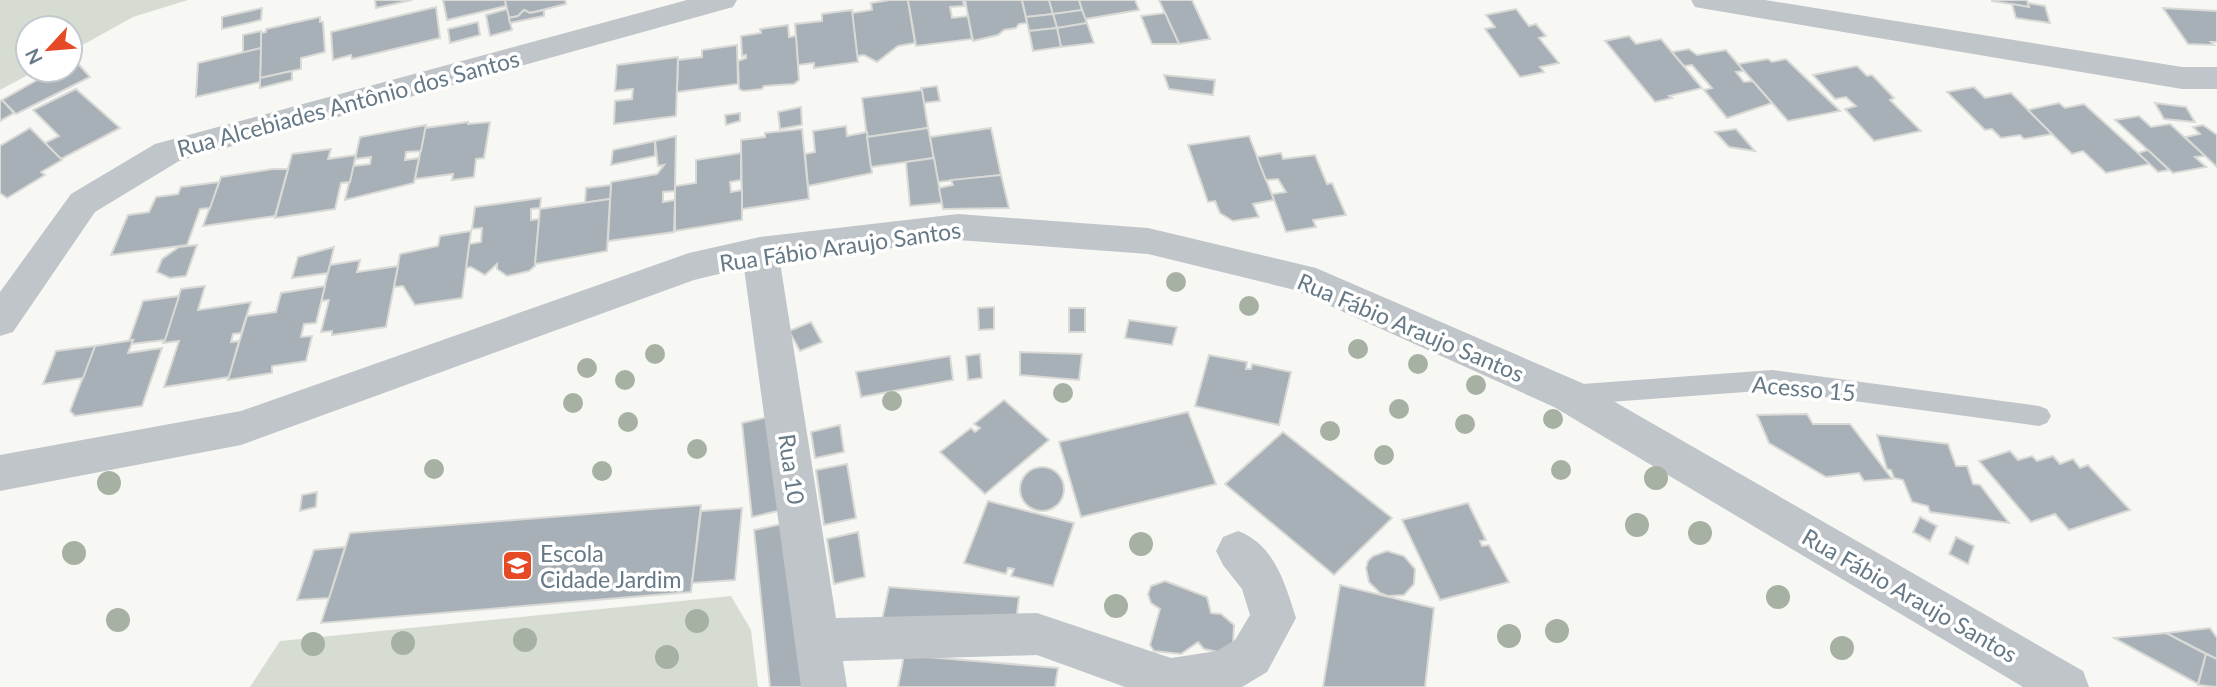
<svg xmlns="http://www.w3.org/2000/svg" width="2217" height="687" viewBox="0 0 2217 687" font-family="Lato,sans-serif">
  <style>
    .green { fill: #d7dcd3 }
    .building { fill: #a7b0b6; stroke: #d9d9d6; stroke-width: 2 }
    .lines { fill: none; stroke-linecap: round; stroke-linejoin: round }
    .service { fill: #c0c5c9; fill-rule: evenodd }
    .minor { fill: #c0c5c9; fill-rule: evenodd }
    .tree { fill: #a7b1a3 }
    .labels { text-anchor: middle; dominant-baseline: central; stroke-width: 7; stroke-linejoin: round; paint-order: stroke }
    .street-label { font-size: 23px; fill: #667986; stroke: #fff }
    .poi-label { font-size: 23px; fill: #667986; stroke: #fff; text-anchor: start }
  </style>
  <rect width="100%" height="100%" fill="#f7f7f4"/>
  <g class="green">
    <polygon points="0,0 188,0 133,17 70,52 70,28 28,28 28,70 37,70 0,90"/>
    <polygon points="731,596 751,630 758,687 250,687 280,641"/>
  </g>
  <g class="building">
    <polygon points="375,0 412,0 376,8"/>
    <polygon points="443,0 505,0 506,6 447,20"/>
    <polygon points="505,0 565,0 566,4 530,13 524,10 518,16 509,18"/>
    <polygon points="890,0 908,0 915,43 898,46 877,62 864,55 857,56 852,13 872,10 871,3"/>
    <polygon points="908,0 963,0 964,6 950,7 952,18 968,16 972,39 916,46"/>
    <polygon points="965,0 1022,0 1027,23 1019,24 1016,28 1004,30 998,35 973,41"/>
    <polygon points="1022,0 1049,0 1053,14 1026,17"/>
    <polygon points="1049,0 1079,0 1082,10 1053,14"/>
    <polygon points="1079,0 1135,0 1139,10 1085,19"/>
    <polygon points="1159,0 1192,0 1210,39 1179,44"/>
    <polygon points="1992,0 2027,0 2029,7 1992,1"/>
    <polygon points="2028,3 2045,6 2050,23 2016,18 2012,4 2029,7"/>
    <polygon points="436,7 440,38 352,59 351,55 333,60 331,32"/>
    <polygon points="262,8 261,20 222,29 222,17"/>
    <polygon points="2163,8 2217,11 2217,42 2211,42 2214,45 2188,44"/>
    <polygon points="507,9 512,30 490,36 486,15"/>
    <polygon points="1516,9 1529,26 1536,24 1546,36 1539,38 1559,63 1540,67 1544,72 1520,77 1485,29 1495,27 1486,15"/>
    <polygon points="524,10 530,13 544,10 544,16 510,23 509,18 518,16"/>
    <polygon points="852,10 858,62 814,68 814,63 798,65 795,24 822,21 822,14"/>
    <polygon points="1082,10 1087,23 1057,28 1053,14"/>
    <polygon points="1165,13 1179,44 1152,44 1141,16"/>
    <polygon points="1053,14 1057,28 1029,31 1026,17"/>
    <polygon points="320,17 320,22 323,22 325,52 301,58 301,69 260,78 261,33 266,32 266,29"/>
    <polygon points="478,22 480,35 450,43 448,29"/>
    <polygon points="1087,23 1094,43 1061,47 1057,28"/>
    <polygon points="788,25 789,37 796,36 799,80 794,84 764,86 762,89 743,91 739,89 738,61 746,58 746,55 742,56 741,36 761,33 760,29"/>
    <polygon points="1057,28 1061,47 1033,51 1029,31"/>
    <polygon points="261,31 261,48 243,53 243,35"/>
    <polygon points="1629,36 1636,44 1661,39 1702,88 1669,96 1672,98 1655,102 1605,41"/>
    <polygon points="737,45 738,84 677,92 678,60 702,57 702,50"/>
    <polygon points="261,48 260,82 196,97 198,63"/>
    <polygon points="1689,49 1697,55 1726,50 1744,71 1736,72 1744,82 1753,81 1772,103 1727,118 1704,90 1712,88 1692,65 1684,66 1672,52"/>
    <polygon points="678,57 676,116 614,124 615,101 632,99 633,89 615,91 617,65"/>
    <polygon points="74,59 90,77 16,114 2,100 55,70 70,70 70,62"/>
    <polygon points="1768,59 1772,62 1786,59 1840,111 1788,121 1738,64"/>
    <polygon points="1857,66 1867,76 1872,75 1894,98 1890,100 1921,131 1874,141 1845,109 1856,106 1846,97 1835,99 1813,75"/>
    <polygon points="292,71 292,80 260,88 260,78"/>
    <polygon points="1164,75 1215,80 1213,95 1169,89"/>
    <polygon points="937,86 940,101 924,103 921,88"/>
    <polygon points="1974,87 1985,98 2011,93 2052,134 2024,139 2020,135 2001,138 1992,129 1985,130 1947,92"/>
    <polygon points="76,89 120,128 61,159 45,143 59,136 33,110"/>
    <polygon points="922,90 928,128 867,137 862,98"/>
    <polygon points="2,100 14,113 0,121 0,101"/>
    <polygon points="2059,103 2065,108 2084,104 2150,164 2106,173 2083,151 2072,154 2028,110"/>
    <polygon points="2155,103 2186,107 2195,122 2164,119"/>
    <polygon points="801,107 802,125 780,129 778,112"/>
    <polygon points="740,113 740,121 726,125 725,115"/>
    <polygon points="2139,116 2151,127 2170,124 2205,156 2195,157 2206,167 2173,173 2115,120"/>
    <polygon points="468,122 468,124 490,122 484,158 476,159 474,177 452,180 453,174 415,179 425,128"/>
    <polygon points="426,125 421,151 406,152 405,160 419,158 414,183 345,200 353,166 370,164 371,157 355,159 360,137"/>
    <polygon points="2203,125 2217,135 2217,167 2185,137 2200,134 2193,127"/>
    <polygon points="846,126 847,136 867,132 872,173 808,186 805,154 815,152 813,131"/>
    <polygon points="30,128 62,160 41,172 45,175 7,198 0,193 0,146"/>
    <polygon points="928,128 934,158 871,167 867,137"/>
    <polygon points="991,128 1001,175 938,182 930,137"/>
    <polygon points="802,129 809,199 742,209 741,140 765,137 765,133"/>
    <polygon points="1736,129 1755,151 1729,147 1715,132"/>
    <polygon points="676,136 675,191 663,192 663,202 675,200 674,232 608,241 611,182 657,174 664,165 658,166 655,141"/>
    <polygon points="1249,136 1274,200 1253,204 1259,217 1233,221 1220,213 1215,201 1208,202 1188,145"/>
    <polygon points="655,141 655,156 611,165 613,150"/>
    <polygon points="331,149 328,159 356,155 350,182 341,183 335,209 275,218 292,154"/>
    <polygon points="2148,150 2169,170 2158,172 2138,153"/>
    <polygon points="741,153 741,180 730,182 731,192 742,190 742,220 675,231 675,186 696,183 696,160"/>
    <polygon points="1281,153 1283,159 1315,155 1327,184 1332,183 1346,215 1313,220 1316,227 1286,232 1272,194 1286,192 1278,179 1266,180 1257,157"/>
    <polygon points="934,158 942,203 910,206 906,162"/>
    <polygon points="273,169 288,169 275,216 203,226 221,177"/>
    <polygon points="1001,175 1009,208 943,209 939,188 953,185 951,180"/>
    <polygon points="219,182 210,208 200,209 187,245 111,255 128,215 149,212 156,197 178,194 181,187"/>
    <polygon points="611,185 610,199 585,203 586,188"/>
    <polygon points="541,198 540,208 531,209 531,220 539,219 535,266 529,271 507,276 497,269 497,264 485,275 471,267 466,268 469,244 481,242 482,228 472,229 475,207"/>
    <polygon points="610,199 607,251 535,264 540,209"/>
    <polygon points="471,231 462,298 415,305 403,286 394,287 400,254 438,246 440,236"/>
    <polygon points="197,245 186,276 170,278 157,272 162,259 179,247"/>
    <polygon points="334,247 328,273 292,278 298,257"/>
    <polygon points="360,260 357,272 398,266 386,327 332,335 332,331 321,332 329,300 321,301 330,265"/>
    <polygon points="205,286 198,310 251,302 241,333 233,334 231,342 239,341 229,377 164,387 179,341 163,343 181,289"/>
    <polygon points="325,286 316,323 304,324 301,337 312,336 306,361 272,366 272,373 228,380 247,316 276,312 281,293"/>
    <polygon points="179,296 165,340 131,344 133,340 129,341 143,301"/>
    <polygon points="994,307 994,329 979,330 978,308"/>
    <rect x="1069" y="308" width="16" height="24"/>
    <polygon points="1129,320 1177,327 1172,345 1125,338"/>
    <polygon points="811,322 822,342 800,351 789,331"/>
    <polygon points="133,340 128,353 162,348 142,406 75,416 70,411 95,346"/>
    <polygon points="95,346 83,378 43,384 56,351"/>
    <polygon points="1020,352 1082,354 1079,380 1020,375"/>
    <polygon points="980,354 982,378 968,380 966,356"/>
    <polygon points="1209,355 1247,362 1246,369 1251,369 1252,364 1291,372 1279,425 1195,406"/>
    <polygon points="950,356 953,380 861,397 856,372"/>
    <polygon points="1004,400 1049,440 985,494 940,452 971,428 975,432 980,428 974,424"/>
    <polygon points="1188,412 1216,484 1081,517 1059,442"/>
    <polygon points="1807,414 1813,424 1850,424 1892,479 1864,481 1859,473 1826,477 1769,443 1757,415"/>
    <polygon points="773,416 786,509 752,517 742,423"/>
    <polygon points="840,425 844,452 815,458 811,432"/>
    <polygon points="1283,432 1392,518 1334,575 1225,484"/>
    <polygon points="1877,435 1948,444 1956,466 1967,466 1973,484 1980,485 2009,523 1930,512 1928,506 1912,502 1903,480 1894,478 1891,470 1887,469"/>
    <polygon points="2010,451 2018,460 2032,456 2037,461 2053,456 2060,464 2073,459 2080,468 2088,465 2130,510 2069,530 2055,514 2031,522 1979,461"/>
    <polygon points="847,464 856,518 824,525 816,470"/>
    <circle cx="1042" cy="489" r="22"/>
    <polygon points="317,492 316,507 300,511 302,495"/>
    <polygon points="988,501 1074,523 1053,586 1011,576 1014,569 1008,568 1006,574 964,563"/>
    <polygon points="1468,503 1486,540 1480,541 1482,546 1489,545 1509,582 1440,600 1402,520"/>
    <polygon points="701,505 691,592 321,623 350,533"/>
    <polygon points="742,508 735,580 692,583 701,511"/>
    <polygon points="1920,517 1937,526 1930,541 1913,532"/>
    <polygon points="787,523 807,687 770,687 754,530"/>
    <polygon points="858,532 865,577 834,584 827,539"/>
    <polygon points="1956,537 1974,546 1968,564 1949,554"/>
    <polygon points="345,547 329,598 297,600 314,550"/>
    <polygon points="1387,551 1404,556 1415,569 1414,584 1404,595 1388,596 1380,593 1369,582 1366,568 1368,561 1373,556"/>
    <polygon points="1165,581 1207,597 1211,613 1221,614 1234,625 1233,643 1218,652 1204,649 1198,642 1181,654 1154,651 1150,645 1160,609 1151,603 1148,594 1151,586"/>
    <polygon points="1340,585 1434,608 1425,687 1323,687"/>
    <polygon points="889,587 1019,597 1015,630 882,620"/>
    <polygon points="2210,628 2217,638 2217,659 2166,633"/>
    <polygon points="2166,633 2206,654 2198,684 2114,638"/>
    <polygon points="2206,654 2217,659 2217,687 2198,685"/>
    <polygon points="904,655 1058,668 1055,687 898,687"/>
  </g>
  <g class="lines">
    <polygon class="service" points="1772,370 2039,406 2047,409 2051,416 2047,423 2039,426 1772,390 1569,405 1561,402 1557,395 1561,388 1569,385"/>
    <g class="minor">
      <polygon points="687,0 737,0 733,7 179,161 95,212 13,332 0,336 0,292 71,194 155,144"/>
      <polygon points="1691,0 1765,0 2182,67 2217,67 2217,89 2182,89 1706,9 1695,7"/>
      <path d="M 958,214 L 1148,228 L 1316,268 L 1582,383 L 2083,671 L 2089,687 L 2023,687 L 1554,407 L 1295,290 L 1148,254 L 958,240 L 780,262 L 836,618 L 1037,613 L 1171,658 L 1217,651 L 1235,640 L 1250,615 L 1242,589 L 1223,565 L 1216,551 L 1223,537 L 1238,531 C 1275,545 1285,584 1296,618 L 1267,672 L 1242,687 L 1125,687 L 1037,655 L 843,661 L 847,687 L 801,687 L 744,268 L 694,280 L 241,445 L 0,491 L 0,455 L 241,411 L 689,253 L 760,237 Z"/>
    </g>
  </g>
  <g class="tree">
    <circle cx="1176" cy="282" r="10"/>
    <circle cx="1249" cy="306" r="10"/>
    <circle cx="1358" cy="349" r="10"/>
    <circle cx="655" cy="354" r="10"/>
    <circle cx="1418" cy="364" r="10"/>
    <circle cx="587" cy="368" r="10"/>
    <circle cx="625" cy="380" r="10"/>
    <circle cx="1476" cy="385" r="10"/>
    <circle cx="1063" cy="393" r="10"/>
    <circle cx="892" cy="401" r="10"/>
    <circle cx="573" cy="403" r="10"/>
    <circle cx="1399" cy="409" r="10"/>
    <circle cx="1553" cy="419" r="10"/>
    <circle cx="628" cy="422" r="10"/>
    <circle cx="1465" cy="424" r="10"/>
    <circle cx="1330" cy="431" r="10"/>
    <circle cx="697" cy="449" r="10"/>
    <circle cx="1384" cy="455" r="10"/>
    <circle cx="434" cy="469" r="10"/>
    <circle cx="1561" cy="470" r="10"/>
    <circle cx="602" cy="471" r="10"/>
    <circle cx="1656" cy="478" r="12"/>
    <circle cx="109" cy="483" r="12"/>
    <circle cx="1637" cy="525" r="12"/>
    <circle cx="1700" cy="533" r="12"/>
    <circle cx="1141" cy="544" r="12"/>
    <circle cx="74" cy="553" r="12"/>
    <circle cx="1778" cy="597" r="12"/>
    <circle cx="1116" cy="606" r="12"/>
    <circle cx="118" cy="620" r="12"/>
    <circle cx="697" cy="621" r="12"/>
    <circle cx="1557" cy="631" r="12"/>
    <circle cx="1509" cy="636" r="12"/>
    <circle cx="525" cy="640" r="12"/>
    <circle cx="403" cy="643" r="12"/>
    <circle cx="313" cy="644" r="12"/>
    <circle cx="1842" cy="648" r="12"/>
    <circle cx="667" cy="657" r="12"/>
  </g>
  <defs>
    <symbol id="school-square" viewBox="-11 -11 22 22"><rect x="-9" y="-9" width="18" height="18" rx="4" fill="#e64a25" stroke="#fff"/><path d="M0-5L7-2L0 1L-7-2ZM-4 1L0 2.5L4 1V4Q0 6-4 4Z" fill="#fff"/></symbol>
  </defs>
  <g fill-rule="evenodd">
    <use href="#school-square" x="500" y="548" width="35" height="35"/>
  </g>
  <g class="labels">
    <g class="street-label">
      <text transform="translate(348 103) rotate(-15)">Rua Alcebiades Antônio dos Santos</text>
      <text transform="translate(840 246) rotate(-8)">Rua Fábio Araujo Santos</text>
      <text transform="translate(1411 327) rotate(23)">Rua Fábio Araujo Santos</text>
      <text transform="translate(1804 388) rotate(5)">Acesso 15</text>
      <text transform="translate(792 469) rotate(82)">Rua 10</text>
      <text transform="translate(1910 595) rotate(30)">Rua Fábio Araujo Santos</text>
    </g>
    <g class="poi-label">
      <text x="540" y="553">Escola<tspan x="540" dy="26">Cidade Jardim</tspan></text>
    </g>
  </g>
  <g transform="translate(49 49) rotate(244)"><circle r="33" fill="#ffffff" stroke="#c2c9cf" stroke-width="2"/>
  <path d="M0-5L12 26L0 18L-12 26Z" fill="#e64a25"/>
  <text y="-10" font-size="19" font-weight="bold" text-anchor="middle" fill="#667986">N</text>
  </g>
</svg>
